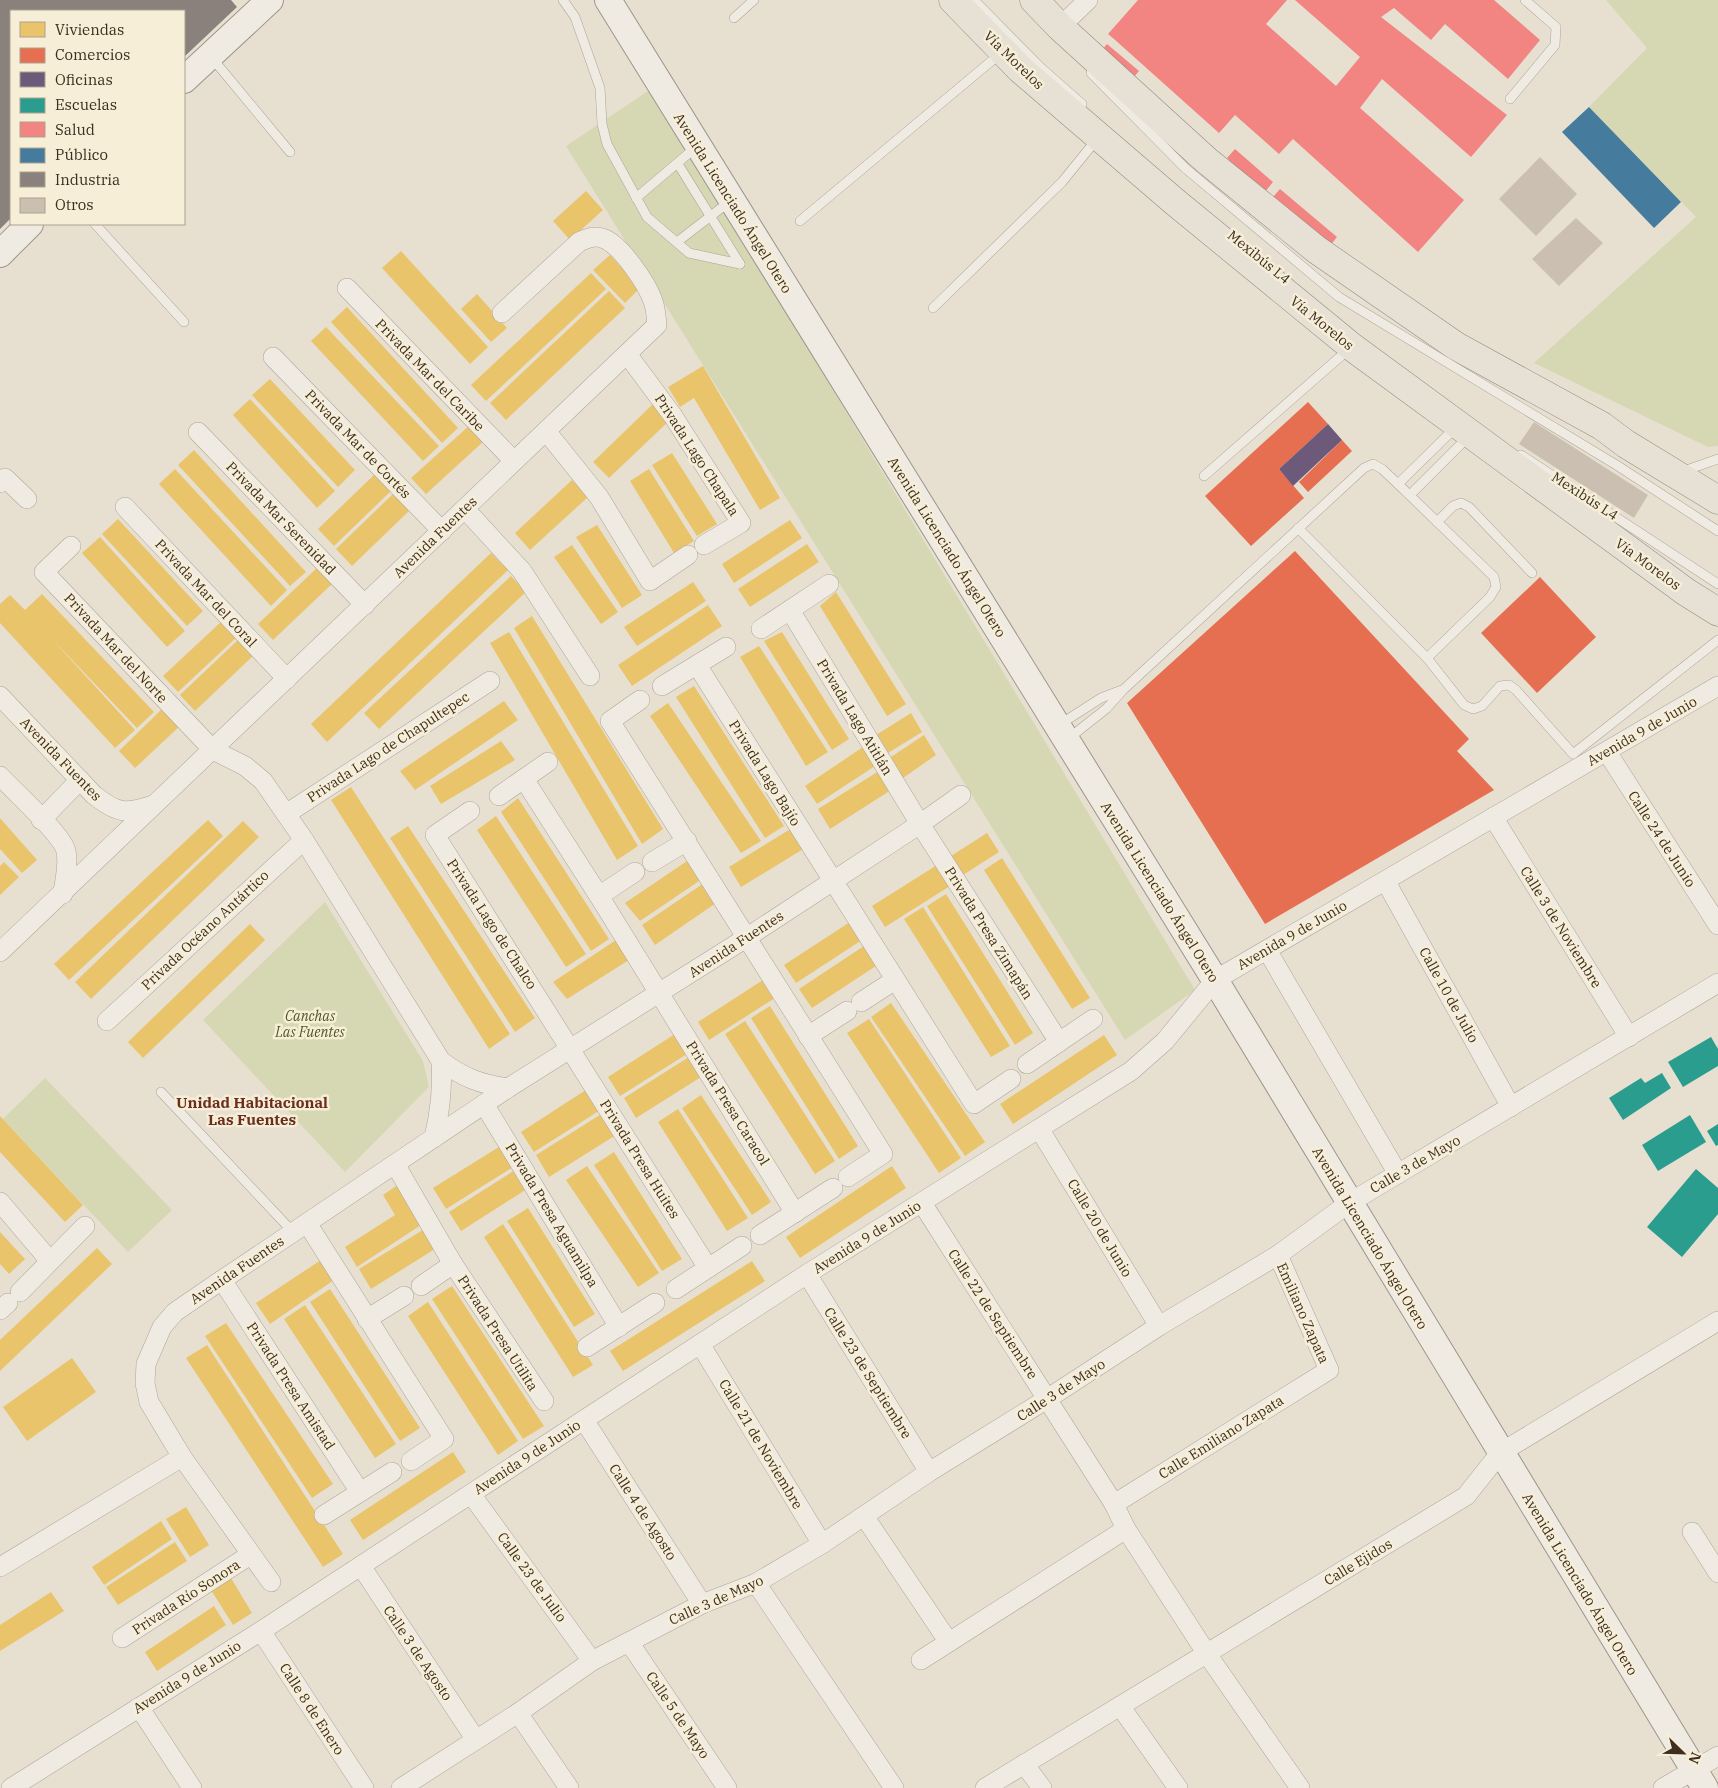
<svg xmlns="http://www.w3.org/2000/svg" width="1718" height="1788" viewBox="0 0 1718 1788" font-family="'IBM Plex Serif',serif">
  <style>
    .green { fill: #d6d7b3 }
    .homes { fill: #e9c46a }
    .shops { fill: #e76f51 }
    .offices { fill: #6d597a }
    .schools { fill: #2a9d8f }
    .health { fill: #f28482 }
    .public { fill: #457b9d }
    .industry { fill: #8a817c }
    .building { fill: #cbbfb2 }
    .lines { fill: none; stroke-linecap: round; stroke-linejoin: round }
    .service-casing { stroke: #ada599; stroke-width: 10 }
    .minor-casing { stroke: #ada599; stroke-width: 20 }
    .secondary-casing { stroke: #9c958a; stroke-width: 28 }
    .primary-casing { stroke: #928b80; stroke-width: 29 }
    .service { stroke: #efebe3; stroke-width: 9 }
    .minor { stroke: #efebe3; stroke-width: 19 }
    .secondary { stroke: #efebe3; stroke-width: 26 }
    .primary { stroke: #e6e1d4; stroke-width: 28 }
    .labels { text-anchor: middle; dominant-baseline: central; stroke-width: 5; stroke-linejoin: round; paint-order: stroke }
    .street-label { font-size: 14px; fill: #3d2e20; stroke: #f7eed8 }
    .park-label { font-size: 14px; font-style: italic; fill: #4d5a26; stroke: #f7eed8 }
    .neighbourhood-label { font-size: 15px; font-weight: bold; fill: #6b2e1e; stroke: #f7eed8 }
  </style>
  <rect width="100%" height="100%" fill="#e7e0d1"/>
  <g class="green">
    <polygon points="1606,0 1718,0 1718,446 1708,447 1534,363 1696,217 1589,107 1647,48"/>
    <polygon points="651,89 1195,990 1125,1040 566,146"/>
    <polygon points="325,902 423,1061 429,1087 345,1172 203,1020"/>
    <polygon points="45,1078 172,1210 128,1252 3,1119"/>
  </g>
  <g class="homes">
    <polygon points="586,191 603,210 570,240 553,221"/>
    <polygon points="401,251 488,347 470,364 382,268"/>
    <polygon points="610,255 640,288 625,303 593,270"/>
    <polygon points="591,273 606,289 486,401 471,385"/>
    <polygon points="609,291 625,308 506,420 490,403"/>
    <polygon points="477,294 507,328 491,342 461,309"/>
    <polygon points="347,307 458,428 442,443 331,322"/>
    <polygon points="326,327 439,446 423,461 311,341"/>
    <polygon points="703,366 780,498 760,510 694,398 680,407 668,387"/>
    <polygon points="270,379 355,470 338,487 252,395"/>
    <polygon points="250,399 335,491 317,508 233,415"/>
    <polygon points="654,403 670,420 609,478 593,462"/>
    <polygon points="470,425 484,441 426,494 411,478"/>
    <polygon points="194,450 306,572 290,586 178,465"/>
    <polygon points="672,453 717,524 697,536 652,465"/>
    <polygon points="175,469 287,590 271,606 159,484"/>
    <polygon points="649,469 694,541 674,553 630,481"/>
    <polygon points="377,472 393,489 334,546 318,529"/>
    <polygon points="572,480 588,497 530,550 515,533"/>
    <polygon points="395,492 411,509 352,566 336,549"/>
    <polygon points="118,519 203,611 187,626 102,534"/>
    <polygon points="790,520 802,538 734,583 722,564"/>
    <polygon points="597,525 642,595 622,608 576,537"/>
    <polygon points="100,537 185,631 167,647 82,553"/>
    <polygon points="807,544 819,562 750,607 738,589"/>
    <polygon points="572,545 618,612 601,624 554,557"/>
    <polygon points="491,553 508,570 327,742 311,724"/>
    <polygon points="320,565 335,581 273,640 258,624"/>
    <polygon points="511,576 526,592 379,729 364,713"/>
    <polygon points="693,582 706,601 637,646 624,627"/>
    <polygon points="836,592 906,704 887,716 820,606"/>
    <polygon points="42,594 154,712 137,728 51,638 135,730 115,748 0,623 0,604 10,595 25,610"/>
    <polygon points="708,605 722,626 632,686 618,665"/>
    <polygon points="532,616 663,829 642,844 514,628"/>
    <polygon points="223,620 238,636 178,692 163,676"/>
    <polygon points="509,632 638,846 617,860 490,643"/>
    <polygon points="782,632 849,739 832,750 764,641"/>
    <polygon points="240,638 255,654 195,711 180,695"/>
    <polygon points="759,646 828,752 806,766 740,657"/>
    <polygon points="694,686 784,826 765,838 676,697"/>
    <polygon points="504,701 518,720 415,790 400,771"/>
    <polygon points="668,703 761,841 741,853 650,716"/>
    <polygon points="165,706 182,724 135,768 119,751"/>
    <polygon points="911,713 922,732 888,753 876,735"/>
    <polygon points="924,735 936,755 903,778 891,757"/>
    <polygon points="501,741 515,760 441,804 430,786"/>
    <polygon points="863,747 875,766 817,804 805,786"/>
    <polygon points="879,771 891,790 830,829 818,809"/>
    <polygon points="351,787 510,1034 489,1049 331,800"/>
    <polygon points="518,798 609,939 591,951 501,812"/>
    <polygon points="496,816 586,954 566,967 477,830"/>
    <polygon points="0,818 37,860 22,873 0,849"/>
    <polygon points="208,820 223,836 69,980 54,964"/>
    <polygon points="243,821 259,837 91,999 75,982"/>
    <polygon points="408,826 535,1018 515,1032 390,838"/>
    <polygon points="792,828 805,848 741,887 729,867"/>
    <polygon points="987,833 999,852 963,875 951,856"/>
    <polygon points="1002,858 1090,998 1072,1009 984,870"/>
    <polygon points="690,859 702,879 640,921 625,903"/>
    <polygon points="4,862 19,877 0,895 0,866"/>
    <polygon points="937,865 950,886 885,927 872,906"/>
    <polygon points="704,883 716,903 655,945 642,925"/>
    <polygon points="946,894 1033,1033 1015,1045 927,906"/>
    <polygon points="923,907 1010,1046 991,1057 904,919"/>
    <polygon points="850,922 862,940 796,983 784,965"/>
    <polygon points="250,924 265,940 143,1058 128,1042"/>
    <polygon points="616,940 629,960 567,999 553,982"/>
    <polygon points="867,944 879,964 812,1008 799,989"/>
    <polygon points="763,980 775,998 709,1040 698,1022"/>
    <polygon points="891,1003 985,1142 965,1156 871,1017"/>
    <polygon points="770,1006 858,1146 839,1159 751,1018"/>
    <polygon points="869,1019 961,1158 939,1173 847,1033"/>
    <polygon points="745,1021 835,1161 815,1174 725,1034"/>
    <polygon points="675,1034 687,1054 620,1096 608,1077"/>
    <polygon points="1104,1035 1117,1055 1013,1124 1000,1104"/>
    <polygon points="689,1057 701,1077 636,1118 624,1098"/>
    <polygon points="589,1088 602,1109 534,1152 521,1132"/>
    <polygon points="701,1095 771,1202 752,1215 682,1108"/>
    <polygon points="678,1109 748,1218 727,1231 658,1122"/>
    <polygon points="603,1113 616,1135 549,1177 536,1155"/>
    <polygon points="0,1116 83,1205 65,1222 0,1152"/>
    <polygon points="502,1145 515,1166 446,1209 433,1188"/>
    <polygon points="614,1152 682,1259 662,1271 594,1165"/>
    <polygon points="587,1166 659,1273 638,1287 566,1180"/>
    <polygon points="892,1166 906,1188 800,1258 786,1237"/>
    <polygon points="515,1170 527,1189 461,1231 449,1212"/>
    <polygon points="399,1184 424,1223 357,1267 345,1247 395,1215 383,1195"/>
    <polygon points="528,1208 595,1314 574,1327 507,1221"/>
    <polygon points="503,1224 593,1365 573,1377 484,1237"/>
    <polygon points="426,1228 438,1247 371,1289 359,1269"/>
    <polygon points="0,1232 25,1259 9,1274 0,1264"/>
    <polygon points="97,1248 112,1264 0,1371 0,1340"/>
    <polygon points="321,1260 334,1280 270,1324 256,1303"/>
    <polygon points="752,1261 765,1281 623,1371 610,1351"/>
    <polygon points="452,1286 544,1426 523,1439 432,1299"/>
    <polygon points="330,1289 420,1428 400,1441 310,1302"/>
    <polygon points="428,1302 518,1441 498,1455 408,1316"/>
    <polygon points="305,1305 396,1444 375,1458 284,1319"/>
    <polygon points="226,1323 333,1484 312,1498 205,1336"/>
    <polygon points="207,1345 343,1554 323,1567 186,1358"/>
    <polygon points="72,1358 96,1392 27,1441 3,1407"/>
    <polygon points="453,1452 466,1472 363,1540 350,1520"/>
    <polygon points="186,1507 209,1545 190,1557 166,1519"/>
    <polygon points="161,1521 172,1539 104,1585 92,1567"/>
    <polygon points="175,1542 187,1561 118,1605 106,1587"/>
    <polygon points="231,1578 252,1613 233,1625 211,1590"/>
    <polygon points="51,1592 64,1611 0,1651 0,1625"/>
    <polygon points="214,1606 226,1625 157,1671 145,1652"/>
  </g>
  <g class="shops">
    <polygon points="1308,402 1328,424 1279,469 1304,498 1251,546 1205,496"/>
    <polygon points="1342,440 1352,451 1308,492 1299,482"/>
    <polygon points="1295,551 1469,739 1457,751 1494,790 1265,924 1127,703"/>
    <polygon points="1540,577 1596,637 1537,693 1481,633"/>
  </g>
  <polygon class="offices" points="1328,424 1342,440 1293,486 1279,469"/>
  <g class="schools">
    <polygon points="1711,1037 1718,1049 1718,1066 1683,1087 1668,1062"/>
    <polygon points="1662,1073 1671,1088 1623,1120 1609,1098 1641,1078 1645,1083"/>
    <polygon points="1690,1115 1706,1142 1658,1171 1642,1145"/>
    <polygon points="1718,1124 1718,1145 1716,1146 1707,1131"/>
    <polygon points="1696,1169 1718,1188 1718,1214 1682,1257 1647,1227"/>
  </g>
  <g class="health">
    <polygon points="1138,0 1287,0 1266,24 1336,86 1360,57 1295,0 1494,0 1540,40 1508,79 1445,24 1431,40 1394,8 1381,17 1507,115 1471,157 1382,79 1360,108 1464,200 1418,252 1293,139 1279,154 1235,115 1219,133 1114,39 1108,34"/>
    <polygon points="1107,44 1139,71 1133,78 1102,50"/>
    <polygon points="1235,149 1273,182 1264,193 1227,158"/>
    <polygon points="1280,189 1337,237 1329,247 1272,198"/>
  </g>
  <polygon class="public" points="1589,107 1681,202 1654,228 1562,132"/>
  <polygon class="industry" points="0,0 231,0 237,7 184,57 184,11 11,11 11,218 0,229"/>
  <g class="building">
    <polygon points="1540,157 1577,194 1536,236 1499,199"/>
    <polygon points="1576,218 1603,243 1559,286 1532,259"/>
    <polygon points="1534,422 1648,495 1634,518 1519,444"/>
  </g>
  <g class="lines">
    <defs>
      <g id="service">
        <polyline points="563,0 575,17 600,88 602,124 607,144 647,217 689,253 740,264"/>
        <polyline points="974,0 1040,67 1082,104"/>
        <polyline points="734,18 754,0"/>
        <polyline points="212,58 290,152"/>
        <polyline points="1091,73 1185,168 1339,297 1618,466 1718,531"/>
        <polyline points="1510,99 1555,45 1556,27 1525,0"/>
        <polyline points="678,164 740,264"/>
        <polyline points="636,198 695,148"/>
        <polyline points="800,221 1001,53"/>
        <polyline points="95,224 184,322"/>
        <polyline points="677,242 729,202"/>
        <polyline points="933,308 1062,182 1097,139"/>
        <polyline points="1521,455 1718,584"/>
        <polyline points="1681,472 1718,459"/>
        <polyline points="1204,476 1349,349"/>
        <polyline points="1398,484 1457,426"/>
        <polyline points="1410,495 1468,437"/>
        <polyline points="1437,522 1453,506 1461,503 1469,507 1532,573"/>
        <polyline points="1298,528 1427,658 1464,705 1473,709 1482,706 1500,686 1509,685 1516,690 1573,754 1718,640"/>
        <polyline points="1059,725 1101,698 1122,690"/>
        <polyline points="1068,739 1107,708 1124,689 1364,468 1373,464 1382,469 1398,484 1494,577 1496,587 1490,597 1427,658"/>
        <polyline points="161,1092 293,1232"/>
      </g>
      <g id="minor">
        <polyline points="1060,27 1088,0"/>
        <polyline points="347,288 514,461"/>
        <polyline points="627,354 673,416 741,523 704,545"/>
        <polyline points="273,357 442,531"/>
        <polyline points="546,431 599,497 650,581 688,555"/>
        <polyline points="198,432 365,605"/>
        <polyline points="0,483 5,478 27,499"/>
        <polyline points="125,507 287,679"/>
        <polyline points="465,509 522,571 590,676"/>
        <path d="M 71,546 L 44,572 L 213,750 L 245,766 L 263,781 L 304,840 L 441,1061 C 464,1078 480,1084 508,1088"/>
        <polyline points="790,610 920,824 1059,1042"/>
        <polyline points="761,629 829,584"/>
        <polyline points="697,665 974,1104 1011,1079"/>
        <polyline points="662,686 726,647"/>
        <path d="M 0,696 L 94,795 C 118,814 125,814 153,805"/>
        <polyline points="640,700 610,721 883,1154 848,1177"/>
        <polyline points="1607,752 1718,925"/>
        <path d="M 0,776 C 15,792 57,830 65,848 C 70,861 64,881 63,894"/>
        <polyline points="524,779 599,896 795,1213"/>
        <polyline points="499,796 548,762"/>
        <polyline points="470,811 435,835 708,1268"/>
        <polyline points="286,814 490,681"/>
        <polyline points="1493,817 1629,1037"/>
        <polyline points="41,820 80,780"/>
        <polyline points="652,862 687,841"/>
        <polyline points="1386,882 1511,1107"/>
        <polyline points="599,896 635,872"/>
        <polyline points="1267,950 1398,1174"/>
        <path d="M 0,952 L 657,325 C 656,317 656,309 653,301 C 647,284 620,243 602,238 C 594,235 586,239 579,242 L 502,313"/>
        <polyline points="861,1002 895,980"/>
        <polyline points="107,1021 304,840"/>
        <polyline points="808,1036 847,1011"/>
        <polyline points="1027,1064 1093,1019"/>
        <polyline points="484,1104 619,1327"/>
        <polyline points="1040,1130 1159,1326"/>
        <path d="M 434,1138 C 440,1112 443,1088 441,1061"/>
        <polyline points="395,1164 453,1264 544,1401"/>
        <polyline points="0,1202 50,1261"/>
        <polyline points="922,1203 1114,1504 1126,1529 1207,1654 1300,1788"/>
        <polyline points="307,1223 444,1439 411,1461"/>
        <polyline points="760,1235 833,1188"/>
        <polyline points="807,1274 929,1472"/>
        <polyline points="222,1280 360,1492"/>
        <polyline points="421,1286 453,1264"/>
        <polyline points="676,1289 742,1246"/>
        <polyline points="20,1292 85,1226"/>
        <polyline points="0,1310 8,1303"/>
        <polyline points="367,1319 404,1296"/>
        <polyline points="700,1344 822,1544"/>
        <polyline points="587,1347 655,1303"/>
        <polyline points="584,1420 702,1604"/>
        <polyline points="471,1494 592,1661"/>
        <polyline points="1114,1504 1329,1370 1278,1255"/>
        <polyline points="324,1515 392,1472"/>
        <polyline points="864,1516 948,1641"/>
        <polyline points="1692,1532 1718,1573"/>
        <polyline points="361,1566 476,1740"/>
        <polyline points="0,1567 182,1457"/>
        <polyline points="271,1582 182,1457 149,1402 145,1383 146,1364 162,1327 175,1312 210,1288 508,1088 746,938 920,824 961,795"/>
        <polyline points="756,1583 894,1788"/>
        <polyline points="261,1631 364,1788"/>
        <polyline points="122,1638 250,1555"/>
        <polyline points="629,1642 727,1788"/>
        <polyline points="921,1660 1126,1529"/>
        <polyline points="1120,1706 1178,1788"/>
        <polyline points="139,1707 192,1788"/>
        <polyline points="518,1713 569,1788"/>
        <polyline points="1024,1764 1042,1788"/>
        <polyline points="11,1788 261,1631 807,1274 1131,1071 1165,1041 1215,980 1718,686"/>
        <polyline points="401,1788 518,1713 592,1661 702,1604 756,1583 822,1544 929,1472 1047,1399 1159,1326 1278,1255 1349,1203 1718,983"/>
        <polyline points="985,1788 1466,1496 1500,1453 1718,1321"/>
        <polyline points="1663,1788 1718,1756"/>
      </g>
      <g id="secondary">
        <polyline points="608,0 1215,980 1705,1788"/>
        <polyline points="184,80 270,0"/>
        <polyline points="0,254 30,224"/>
      </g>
      <g id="primary">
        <polyline points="953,0 1020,69 1175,202 1352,347 1686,592 1718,612"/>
        <polyline points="1034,0 1060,27 1206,160 1317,250 1456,346 1602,426 1626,444 1718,500"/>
      </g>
    </defs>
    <use href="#service" class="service-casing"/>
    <use href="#minor" class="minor-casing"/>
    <use href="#secondary" class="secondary-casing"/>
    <use href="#primary" class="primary-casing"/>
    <use href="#service" class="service"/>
    <use href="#minor" class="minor"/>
    <use href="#secondary" class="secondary"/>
    <use href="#primary" class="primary"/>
  </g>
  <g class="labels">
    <g class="street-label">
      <text transform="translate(1014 60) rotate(44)">Vía Morelos</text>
      <text transform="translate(733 203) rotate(58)">Avenida Licenciado Ángel Otero</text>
      <text transform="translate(1259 257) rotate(39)">Mexibús L4</text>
      <text transform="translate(1322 323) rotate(39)">Vía Morelos</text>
      <text transform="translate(430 375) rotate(46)">Privada Mar del Caribe</text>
      <text transform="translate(358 444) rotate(46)">Privada Mar de Cortés</text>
      <text transform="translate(697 455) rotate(57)">Privada Lago Chapala</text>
      <text transform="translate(1585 496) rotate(33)">Mexibús L4</text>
      <text transform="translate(281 518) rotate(46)">Privada Mar Serenidad</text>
      <text transform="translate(435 537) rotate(-44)">Avenida Fuentes</text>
      <text transform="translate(947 547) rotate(58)">Avenida Licenciado Ángel Otero</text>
      <text transform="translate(1648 564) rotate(36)">Vía Morelos</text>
      <text transform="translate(206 593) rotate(47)">Privada Mar del Coral</text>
      <text transform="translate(116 648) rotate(47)">Privada Mar del Norte</text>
      <text transform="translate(855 717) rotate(59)">Privada Lago Atitlán</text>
      <text transform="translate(1642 731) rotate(-30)">Avenida 9 de Junio</text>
      <text transform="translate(388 747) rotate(-33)">Privada Lago de Chapultepec</text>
      <text transform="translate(61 759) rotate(46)">Avenida Fuentes</text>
      <text transform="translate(765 773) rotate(58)">Privada Lago Bajío</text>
      <text transform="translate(1662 839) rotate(57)">Calle 24 de Junio</text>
      <text transform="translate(1160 892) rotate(58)">Avenida Licenciado Ángel Otero</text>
      <text transform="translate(492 924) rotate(57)">Privada Lago de Chalco</text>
      <text transform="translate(1561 927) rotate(58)">Calle 3 de Noviembre</text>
      <text transform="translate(205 930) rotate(-43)">Privada Océano Antártico</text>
      <text transform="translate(989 933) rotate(58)">Privada Presa Zimapán</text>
      <text transform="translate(1292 935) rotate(-30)">Avenida 9 de Junio</text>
      <text transform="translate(736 944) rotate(-33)">Avenida Fuentes</text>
      <text transform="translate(1449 995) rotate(61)">Calle 10 de Julio</text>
      <text transform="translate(728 1103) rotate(58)">Privada Presa Caracol</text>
      <text transform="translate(640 1159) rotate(58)">Privada Presa Huites</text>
      <text transform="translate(1415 1164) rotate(-30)">Calle 3 de Mayo</text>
      <text transform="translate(552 1215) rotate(59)">Privada Presa Aguamilpa</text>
      <text transform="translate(1100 1228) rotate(59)">Calle 20 de Junio</text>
      <text transform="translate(867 1237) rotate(-32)">Avenida 9 de Junio</text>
      <text transform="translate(1370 1238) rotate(59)">Avenida Licenciado Ángel Otero</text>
      <text transform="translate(237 1270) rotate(-34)">Avenida Fuentes</text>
      <text transform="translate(1303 1313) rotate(66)">Emiliano Zapata</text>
      <text transform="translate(993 1314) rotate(57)">Calle 22 de Septiembre</text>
      <text transform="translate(498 1333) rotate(57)">Privada Presa Utilita</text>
      <text transform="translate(868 1373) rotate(58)">Calle 23 de Septiembre</text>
      <text transform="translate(291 1386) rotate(57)">Privada Presa Amistad</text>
      <text transform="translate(1061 1390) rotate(-33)">Calle 3 de Mayo</text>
      <text transform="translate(1221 1437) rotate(-32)">Calle Emiliano Zapata</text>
      <text transform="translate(761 1444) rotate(59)">Calle 21 de Noviembre</text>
      <text transform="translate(527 1457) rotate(-33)">Avenida 9 de Junio</text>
      <text transform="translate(643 1512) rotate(57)">Calle 4 de Agosto</text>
      <text transform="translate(1358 1562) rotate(-31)">Calle Ejidos</text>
      <text transform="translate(532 1577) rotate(54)">Calle 23 de Julio</text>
      <text transform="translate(1580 1584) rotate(59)">Avenida Licenciado Ángel Otero</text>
      <text transform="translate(186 1597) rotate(-33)">Privada Río Sonora</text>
      <text transform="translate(716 1600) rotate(-24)">Calle 3 de Mayo</text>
      <text transform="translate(418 1653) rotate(56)">Calle 3 de Agosto</text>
      <text transform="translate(187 1677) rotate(-32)">Avenida 9 de Junio</text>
      <text transform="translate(312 1709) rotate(57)">Calle 8 de Enero</text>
      <text transform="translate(678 1715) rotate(56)">Calle 5 de Mayo</text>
    </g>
    <g class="park-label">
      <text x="310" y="1016">Canchas<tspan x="310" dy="16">Las Fuentes</tspan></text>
    </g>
    <g class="neighbourhood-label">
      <text x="252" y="1102">Unidad Habitacional<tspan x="252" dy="17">Las Fuentes</tspan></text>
    </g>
  </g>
  <rect x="10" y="10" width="175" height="215" fill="#f7eed8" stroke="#ada18e"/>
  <rect x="20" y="22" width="25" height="15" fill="#e9c46a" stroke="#ada18e"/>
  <text x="55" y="35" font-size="15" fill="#3d2e20">Viviendas</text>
  <rect x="20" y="48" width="25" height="15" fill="#e76f51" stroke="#ada18e"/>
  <text x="55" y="60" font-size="15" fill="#3d2e20">Comercios</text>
  <rect x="20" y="72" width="25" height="15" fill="#6d597a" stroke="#ada18e"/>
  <text x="55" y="85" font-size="15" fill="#3d2e20">Oficinas</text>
  <rect x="20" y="98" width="25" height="15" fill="#2a9d8f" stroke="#ada18e"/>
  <text x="55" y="110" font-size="15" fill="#3d2e20">Escuelas</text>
  <rect x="20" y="122" width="25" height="15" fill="#f28482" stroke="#ada18e"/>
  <text x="55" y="135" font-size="15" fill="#3d2e20">Salud</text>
  <rect x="20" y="148" width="25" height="15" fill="#457b9d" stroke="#ada18e"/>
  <text x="55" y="160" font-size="15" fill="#3d2e20">Público</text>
  <rect x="20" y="172" width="25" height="15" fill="#8a817c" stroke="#ada18e"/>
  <text x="55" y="185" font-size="15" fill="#3d2e20">Industria</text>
  <rect x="20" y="198" width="25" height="15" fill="#cbbfb2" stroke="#ada18e"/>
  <text x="55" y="210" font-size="15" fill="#3d2e20">Otros</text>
  <g transform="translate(1683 1753) rotate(113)" stroke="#f7eed8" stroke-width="4" paint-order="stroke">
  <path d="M0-4L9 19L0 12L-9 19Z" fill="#3d2e20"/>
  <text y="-8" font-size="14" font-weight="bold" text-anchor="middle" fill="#3d2e20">N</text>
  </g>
</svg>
